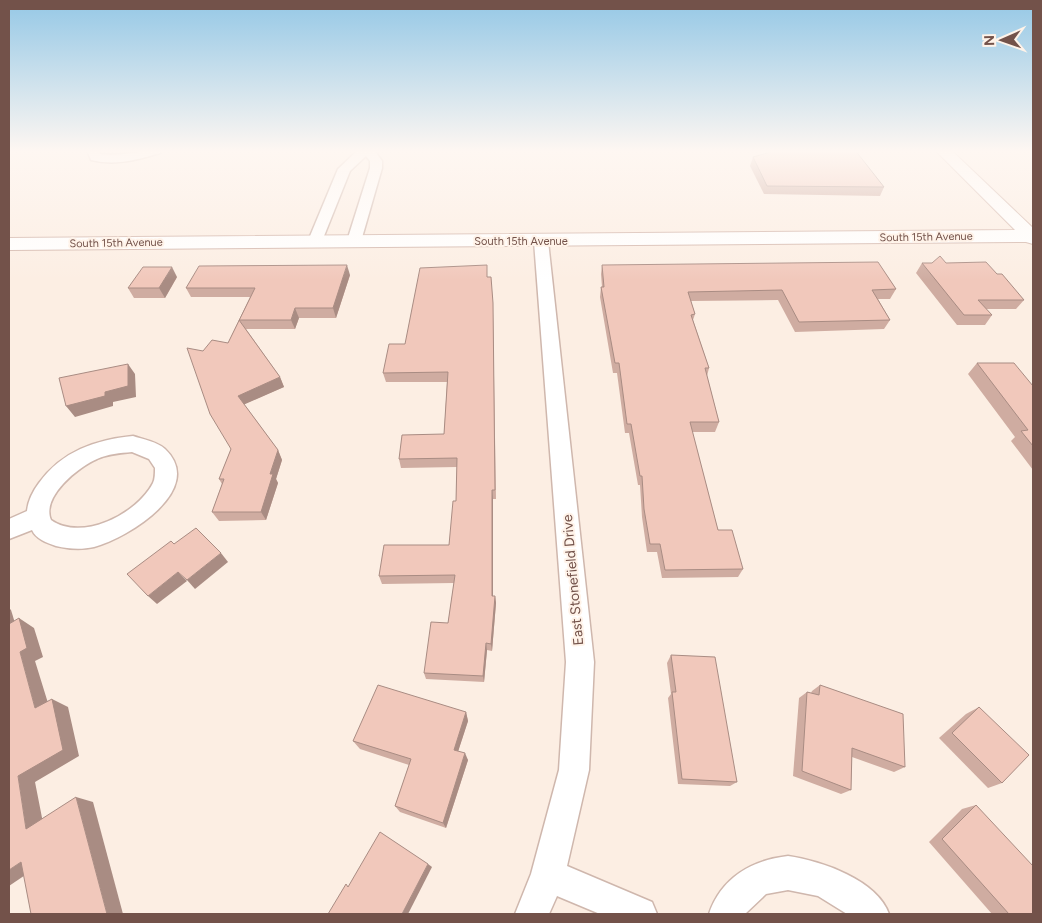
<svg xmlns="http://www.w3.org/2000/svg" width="1042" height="923" viewBox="0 0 1042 923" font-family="Figtree,sans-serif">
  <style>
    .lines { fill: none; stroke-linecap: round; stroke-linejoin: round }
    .street-casing { stroke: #cfb7ad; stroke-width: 3 }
    .secondary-casing { stroke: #d2b5aa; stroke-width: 2 }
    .street { fill: #fff; fill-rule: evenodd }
    .secondary { fill: #fff; fill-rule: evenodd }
    .wall { fill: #cfaca1 }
    .shaded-wall { fill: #a98c83 }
    .building { fill: #f1c8bb; stroke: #a98c83 }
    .labels { text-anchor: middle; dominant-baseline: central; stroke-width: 4; stroke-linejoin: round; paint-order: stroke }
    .far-street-label { font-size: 11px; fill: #73524a; stroke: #fff3e9 }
    .street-label { font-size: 14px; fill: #73524a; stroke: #fff3e9 }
  </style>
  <rect width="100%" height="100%" fill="#fceee3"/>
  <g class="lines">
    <defs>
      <g id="street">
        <path d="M 87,150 L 99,150 L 100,154 C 121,157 141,150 162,150 L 160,153 C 137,160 115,166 91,160 Z"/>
        <polygon points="358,150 374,150 382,161 382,168 361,241 359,244 349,244 347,241 370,168 370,161 366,156 350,171 322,241 320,244 310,244 308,241 338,169"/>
        <polygon points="541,237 546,238 548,241 594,662 589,770 567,866 652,902 657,914 600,914 557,896 549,914 515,914 531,874 559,770 566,662 534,241 536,238"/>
        <path d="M 133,436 C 142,439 158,442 165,449 C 207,489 128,538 94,547 C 81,550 69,549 56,546 C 47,543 36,539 32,530 L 9,539 L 9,519 L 27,511 C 28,501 33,491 39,483 C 62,451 95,440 133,436 ZM 132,452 L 149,459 L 155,468 C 155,473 155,479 153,483 C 137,514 82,542 51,520 C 41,497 78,467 97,459 C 108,454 120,453 132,452 Z"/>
        <path d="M 788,856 C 822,861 877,880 889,914 L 847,914 L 818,896 L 788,890 L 766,894 L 745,914 L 709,914 C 721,878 752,860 788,856 Z"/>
      </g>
      <polygon id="secondary" points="935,150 951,150 1033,228 1033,244 1026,242 9,250 9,238 1015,230"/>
    </defs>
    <use href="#street" class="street-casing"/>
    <use href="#secondary" class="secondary-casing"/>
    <use href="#street" class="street"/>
    <use href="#secondary" class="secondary"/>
  </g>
  <g class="wall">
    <polygon points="753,157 884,187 880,196 764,194 750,166"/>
    <polygon points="922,263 946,263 997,274 1024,300 1016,309 986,309 992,315 985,325 957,325 916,273"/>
    <polygon points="602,265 896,289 890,299 878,299 890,320 884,329 795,332 778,300 691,301 695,314 693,320 709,368 707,376 719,422 715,432 692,432 718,530 743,569 738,577 662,578 657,552 647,552 642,517 640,485 638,485 629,433 625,433 617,373 613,373 600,297 601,287 602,287 601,274"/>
    <polygon points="350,275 336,318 299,318 295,329 246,329 280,377 284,387 244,404 278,450 282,460 276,479 278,483 266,520 219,521 212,512 222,484 219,479 231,449 203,351 228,343 250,297 191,297 186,288"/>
    <polygon points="177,277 165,298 134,298 128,288"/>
    <polygon points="488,277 493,313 496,499 493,499 493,596 495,596 496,603 492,651 487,650 484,682 426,679 424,673 448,623 454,583 382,584 379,576 449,545 456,501 457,467 401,468 399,459 444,434 447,382 386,382 383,373 405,344"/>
    <polygon points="977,363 1033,386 1033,470 1011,441 1015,437 968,374"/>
    <polygon points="671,655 737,782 730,786 678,784 668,698 671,694 667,663"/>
    <polygon points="820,685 905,767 894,772 852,757 851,790 841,794 793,776 799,698 807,692 811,693 812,691"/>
    <polygon points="979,707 1002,783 988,788 939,738 966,714"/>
    <polygon points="466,712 468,721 458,751 468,760 446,828 400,812 395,806 409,765 360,749 353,741"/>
    <polygon points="976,805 1033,914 992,914 929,842 962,809"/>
  </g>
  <g class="shaded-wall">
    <polygon points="347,265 350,275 336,318 333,308"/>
    <polygon points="172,267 177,277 165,298 159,288"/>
    <polygon points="295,308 299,318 295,329 291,320"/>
    <polygon points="128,364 135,374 136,397 113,402 113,406 75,417 66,406"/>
    <polygon points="280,377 284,387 243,405 238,396"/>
    <polygon points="278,450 282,460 276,479 278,483 266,520 261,512 270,474"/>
    <polygon points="492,490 493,499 493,603 492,596"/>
    <polygon points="221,553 228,562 195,589 187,580"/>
    <polygon points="178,572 187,581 157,604 148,596"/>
    <polygon points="495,596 496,603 492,651 491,644"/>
    <polygon points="9,608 11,610 19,636 9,630"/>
    <polygon points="19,618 34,628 43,657 35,661 52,716 35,708 20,652"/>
    <polygon points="486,643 487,650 484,682 483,676"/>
    <polygon points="52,699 68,707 79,756 35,782 45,833 26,829 18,776"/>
    <polygon points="466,712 468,721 456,758 454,750"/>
    <polygon points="465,753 468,760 446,828 443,823"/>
    <polygon points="76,797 93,802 123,914 107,914"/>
    <polygon points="21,862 40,865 9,886 9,870"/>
    <polygon points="428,864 432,867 408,914 402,914"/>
  </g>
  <g class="building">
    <polygon points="778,150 855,150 884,187 767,186 753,157"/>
    <polygon points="940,256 946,263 986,262 997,274 1002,274 1024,300 978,300 992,315 964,315 922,263 932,263"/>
    <polygon points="878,262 896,289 872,290 890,320 799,322 782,290 688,292 695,314 691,315 709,368 705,368 719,422 690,422 718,530 732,530 743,569 665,570 660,544 650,544 644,509 642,476 640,476 631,424 627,424 619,363 615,363 601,287 604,287 602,265"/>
    <polygon points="347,265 333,308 295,308 291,320 239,320 280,377 238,396 278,450 270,474 273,474 261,512 212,512 224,479 219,479 231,449 210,414 187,348 203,351 212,340 228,343 255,288 186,288 199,266"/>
    <polygon points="487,265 487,277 491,277 493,303 495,490 492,490 492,596 495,596 491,644 486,643 483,676 424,673 431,622 448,623 455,575 379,576 384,545 449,545 453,501 456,501 457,458 399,459 402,435 444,434 448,372 383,373 389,344 405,344 420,268"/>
    <polygon points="143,267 172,267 159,288 128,288"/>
    <polygon points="977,363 1014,363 1033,386 1033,446 1021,431 1028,430"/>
    <polygon points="128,364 128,386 105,392 105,396 66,406 59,378"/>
    <polygon points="196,528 221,553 187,580 178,572 148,596 127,574 171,541 174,544"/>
    <polygon points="19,618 27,648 20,652 35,708 52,699 63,750 18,776 26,829 76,797 107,914 31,914 21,862 9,870 9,624"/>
    <polygon points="671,655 715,657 737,782 682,779 672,692 676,692"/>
    <polygon points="378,685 466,712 454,750 465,753 443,823 395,806 411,759 353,741"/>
    <polygon points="820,685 903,714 905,767 852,748 851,790 802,771 807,692 819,695"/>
    <polygon points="979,707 1029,755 1002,783 952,733"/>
    <polygon points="976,805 1033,866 1033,914 1009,914 942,839"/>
    <polygon points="380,832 428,864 402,914 328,914 346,884 348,887"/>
  </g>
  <linearGradient id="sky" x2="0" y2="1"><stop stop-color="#95c8e6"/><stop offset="0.54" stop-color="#fef7f2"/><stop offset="1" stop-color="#fef7f2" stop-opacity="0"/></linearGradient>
  <rect width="1042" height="280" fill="url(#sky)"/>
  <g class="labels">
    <g class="far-street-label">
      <text transform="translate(926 237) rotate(-1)">South 15th Avenue</text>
      <text x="521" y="241">South 15th Avenue</text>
      <text transform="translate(116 243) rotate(-1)">South 15th Avenue</text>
    </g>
    <g class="street-label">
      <text transform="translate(573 580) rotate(-95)">East Stonefield Drive</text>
    </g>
  </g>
  <rect width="1042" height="923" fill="none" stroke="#73524a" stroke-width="20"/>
  <g transform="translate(1002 40) rotate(268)" stroke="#fff3e9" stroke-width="4" paint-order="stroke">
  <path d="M0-4L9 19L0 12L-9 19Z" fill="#73524a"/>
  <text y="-8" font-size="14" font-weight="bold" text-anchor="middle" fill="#73524a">N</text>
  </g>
</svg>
